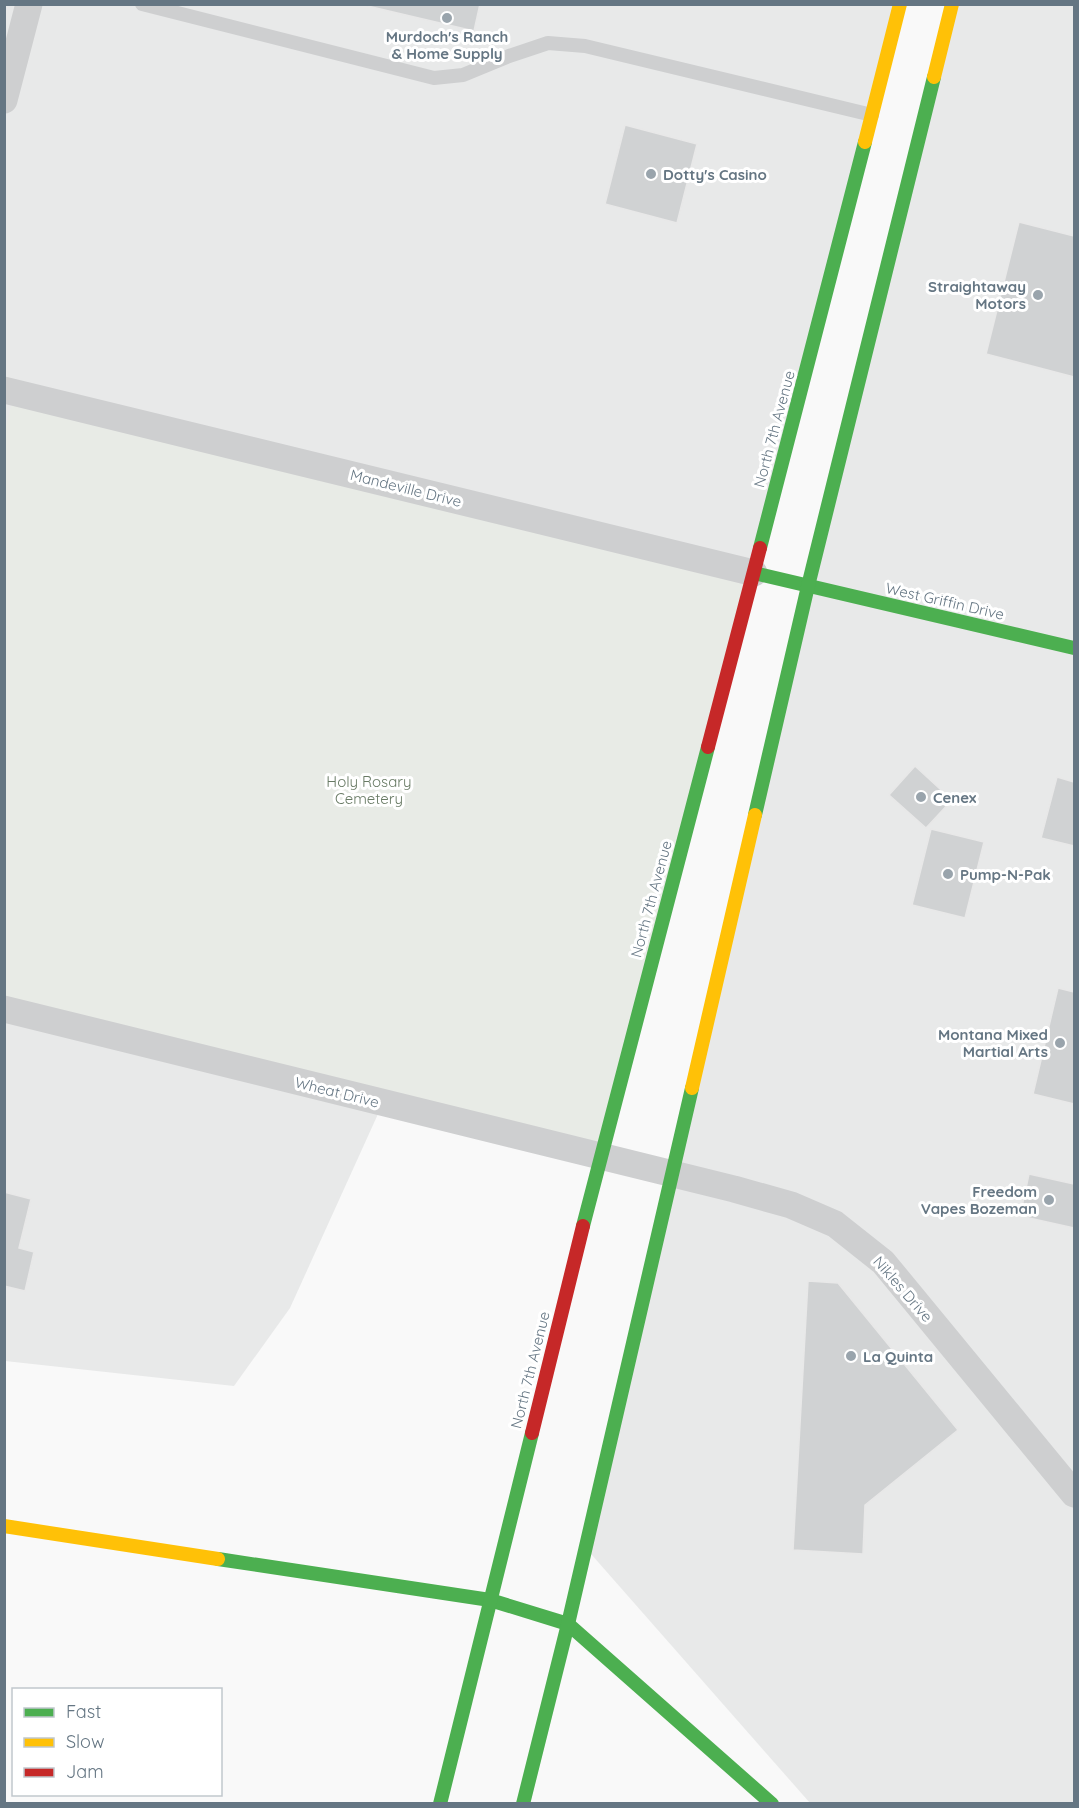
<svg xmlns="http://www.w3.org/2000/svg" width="1079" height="1808" viewBox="0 0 1079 1808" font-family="Quicksand,sans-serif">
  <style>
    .built { fill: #e8e9e9 }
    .green { fill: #e8ebe6 }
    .building { fill: #d0d2d3; stroke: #e8e8e8; stroke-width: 1.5 }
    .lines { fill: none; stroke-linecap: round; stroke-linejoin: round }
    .lane { stroke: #cecfd0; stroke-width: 14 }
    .street { stroke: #cecfd0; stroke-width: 27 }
    .fast { stroke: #4caf50; stroke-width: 14 }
    .slow { stroke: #ffc107; stroke-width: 14 }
    .jam { stroke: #c62828; stroke-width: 14 }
    .poi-dot { fill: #99a4ac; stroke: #fff; stroke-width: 2 }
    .labels { text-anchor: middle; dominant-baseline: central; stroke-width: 6; stroke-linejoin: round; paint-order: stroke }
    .poi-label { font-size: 15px; font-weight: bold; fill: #657683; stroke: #fff; text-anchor: start }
    .street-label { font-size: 15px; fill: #657683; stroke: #fff }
    .park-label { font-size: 15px; fill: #687a64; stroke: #fff }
  </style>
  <rect width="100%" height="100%" fill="#f9f9f9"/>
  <g class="built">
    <polygon points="4,5 896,5 754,573 15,394 5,432"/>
    <polygon points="954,5 1074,5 1074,1803 810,1803 584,1546"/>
    <polygon points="5,1009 383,1103 290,1308 234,1386 5,1361"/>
  </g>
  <polygon class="green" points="15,393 754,573 600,1157 5,1009 4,432"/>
  <g class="building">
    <polygon points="359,4 480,4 474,31"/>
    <polygon points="625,125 697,144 677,223 605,204"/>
    <polygon points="1019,222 1074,236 1074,377 986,354"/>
    <polygon points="915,766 952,800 926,828 889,795"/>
    <polygon points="1057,777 1074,782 1074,846 1041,838"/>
    <polygon points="931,829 984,842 965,918 912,905"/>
    <polygon points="1058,988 1074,992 1074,1104 1033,1094"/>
    <polygon points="1029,1174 1074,1184 1074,1228 1020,1216"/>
    <polygon points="4,1192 31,1199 19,1248 34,1252 25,1291 4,1286"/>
    <polygon points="808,1281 838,1283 958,1430 865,1505 863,1554 793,1550"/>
  </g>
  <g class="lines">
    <polyline class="lane" points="142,4 434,78 463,75 509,56 548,43 585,46 872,115"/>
    <g class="street">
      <polyline points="4,100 29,4"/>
      <polyline points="4,390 754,573"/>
      <polyline points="4,1009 734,1189 791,1205 835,1224 883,1262 1074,1494"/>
    </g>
    <g class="fast">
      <polyline points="760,548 865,142"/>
      <polyline points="754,573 1074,648"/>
      <polyline points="755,815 808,586 934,77"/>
      <polyline points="583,1226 708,747"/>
      <polyline points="218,1559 490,1600 568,1624 772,1804"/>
      <polyline points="440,1804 532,1433"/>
      <polyline points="523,1804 568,1624 692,1088"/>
    </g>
    <g class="slow">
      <polyline points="934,77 952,4"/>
      <polyline points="865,142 900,4"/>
      <polyline points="692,1088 755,815"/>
      <polyline points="4,1526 218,1559"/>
    </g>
    <g class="jam">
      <polyline points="708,747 760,548"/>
      <polyline points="532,1433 583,1226"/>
    </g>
  </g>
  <g class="poi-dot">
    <circle cx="447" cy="18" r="6"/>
    <circle cx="651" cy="174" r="6"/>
    <circle cx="1038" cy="295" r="6"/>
    <circle cx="921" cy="797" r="6"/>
    <circle cx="948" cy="874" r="6"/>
    <circle cx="1060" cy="1043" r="6"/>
    <circle cx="1049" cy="1200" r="6"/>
    <circle cx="851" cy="1356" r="6"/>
  </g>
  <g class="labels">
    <g class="poi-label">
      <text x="447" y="36" text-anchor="middle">Murdoch's Ranch<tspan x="447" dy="17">&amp; Home Supply</tspan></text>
      <text x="663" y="174">Dotty's Casino</text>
      <text x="1026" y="286" text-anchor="end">Straightaway<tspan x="1026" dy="17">Motors</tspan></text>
      <text x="933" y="797">Cenex</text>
      <text x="960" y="874">Pump-N-Pak</text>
      <text x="1048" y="1034" text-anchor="end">Montana Mixed<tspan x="1048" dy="17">Martial Arts</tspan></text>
      <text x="1037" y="1191" text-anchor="end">Freedom<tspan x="1037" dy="17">Vapes Bozeman</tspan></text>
      <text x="863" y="1356">La Quinta</text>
    </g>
    <g class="street-label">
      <text transform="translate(774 429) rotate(-75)">North 7th Avenue</text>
      <text transform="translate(406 488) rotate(14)">Mandeville Drive</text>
      <text transform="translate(945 601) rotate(13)">West Griffin Drive</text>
      <text transform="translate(651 899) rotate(-75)">North 7th Avenue</text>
      <text transform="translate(337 1092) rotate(14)">Wheat Drive</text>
      <text transform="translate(903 1289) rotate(49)">Nikles Drive</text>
      <text transform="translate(530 1370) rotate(-76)">North 7th Avenue</text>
    </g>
    <g class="park-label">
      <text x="369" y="781">Holy Rosary<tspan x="369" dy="17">Cemetery</tspan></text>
    </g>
  </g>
  <rect width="1079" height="1808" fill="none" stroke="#657683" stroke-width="12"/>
  <rect x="12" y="1688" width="210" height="108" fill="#ffffff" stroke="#c1c8cd" stroke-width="1.5"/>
  <rect x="24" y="1708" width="30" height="9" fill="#4caf50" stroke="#c1c8cd" stroke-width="1.5"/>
  <text x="66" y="1718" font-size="18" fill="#657683">Fast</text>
  <rect x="24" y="1738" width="30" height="9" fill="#ffc107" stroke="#c1c8cd" stroke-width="1.5"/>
  <text x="66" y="1748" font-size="18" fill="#657683">Slow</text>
  <rect x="24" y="1768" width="30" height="9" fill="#c62828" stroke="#c1c8cd" stroke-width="1.5"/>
  <text x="66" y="1778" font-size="18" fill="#657683">Jam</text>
</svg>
